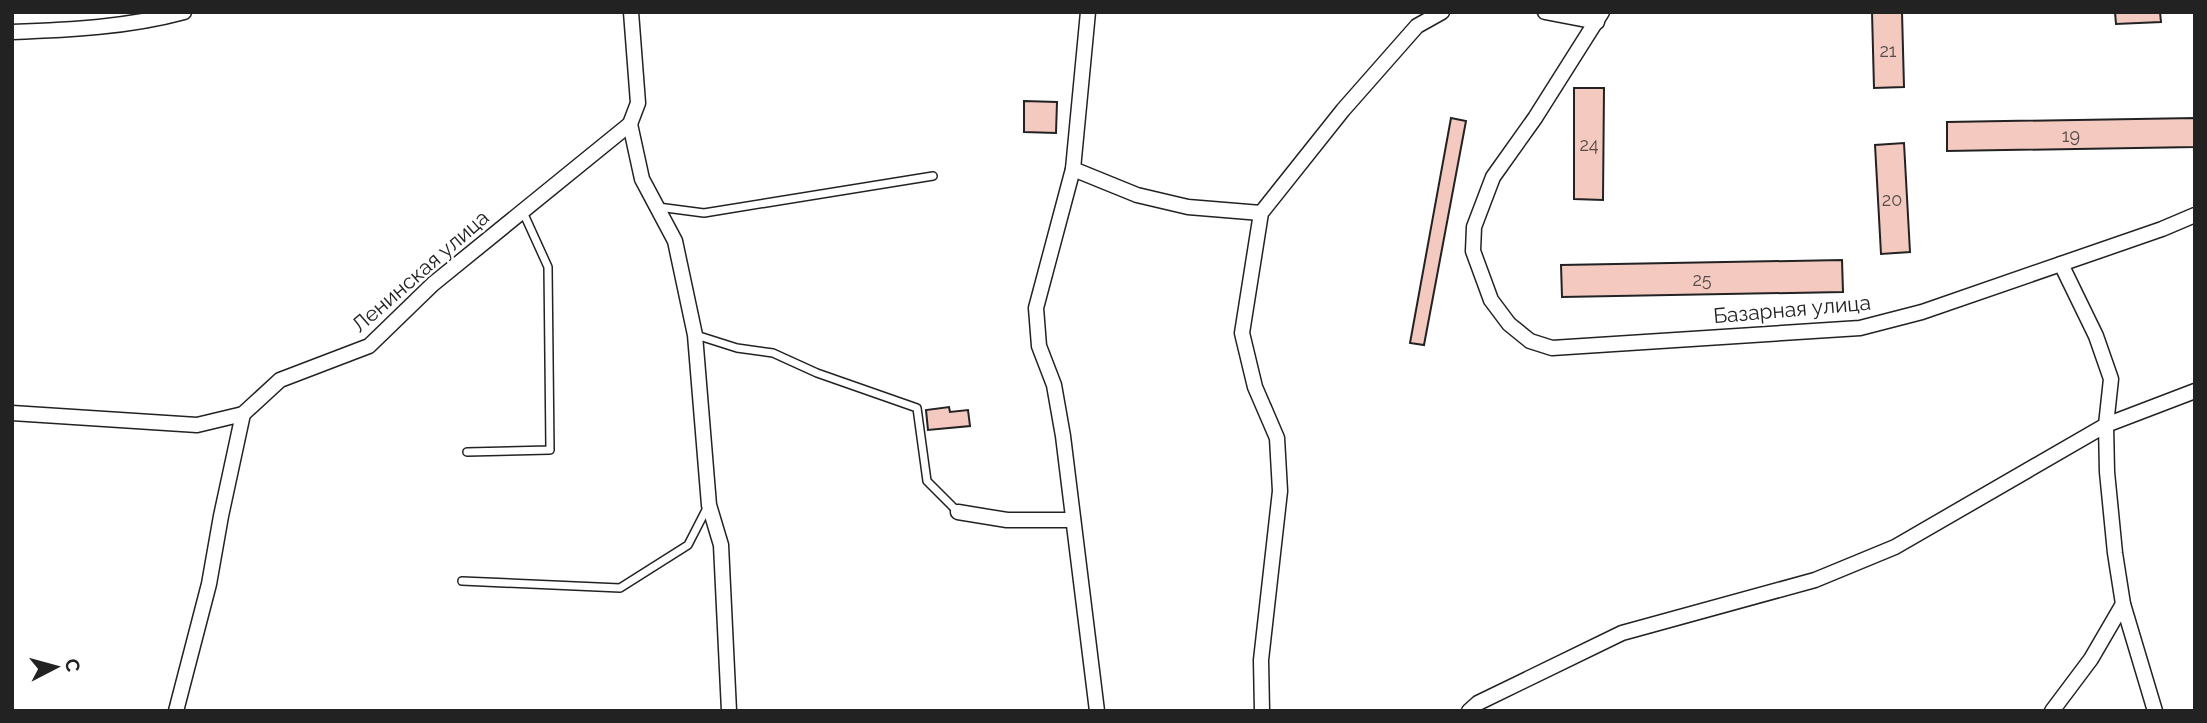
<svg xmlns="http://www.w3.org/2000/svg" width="2207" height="723" viewBox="0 0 2207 723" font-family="Raleway,sans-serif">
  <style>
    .building { fill: #f3c9c0; stroke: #222; stroke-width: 2 }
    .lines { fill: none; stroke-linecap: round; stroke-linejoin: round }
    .lane-casing { stroke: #222; stroke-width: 10 }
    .street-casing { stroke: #222; stroke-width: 17 }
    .lane { stroke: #fff; stroke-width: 7 }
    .street { stroke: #fff; stroke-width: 14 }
    .labels { text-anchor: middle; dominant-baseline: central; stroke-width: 5; stroke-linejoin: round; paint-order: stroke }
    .number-label { font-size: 18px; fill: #564c4a }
    .street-label { font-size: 21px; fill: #222; stroke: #fff }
  </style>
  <rect width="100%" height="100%" fill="#fff"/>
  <g class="building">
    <polygon points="1872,12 1902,12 1904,87 1874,88"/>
    <polygon points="2115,12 2160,12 2161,22 2116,24"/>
    <polygon points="1574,88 1604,88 1603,200 1574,199"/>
    <polygon points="1024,101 1057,102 1056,133 1024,132"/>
    <polygon points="1451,118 1466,121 1424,345 1410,343"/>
    <polygon points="2195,118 2195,147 1947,151 1947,122"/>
    <polygon points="1904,143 1910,252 1881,254 1875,145"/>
    <polygon points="1842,260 1843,292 1562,297 1561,265"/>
    <polygon points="949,407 950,412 968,410 970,426 928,430 926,410"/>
  </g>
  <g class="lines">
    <defs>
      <g id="lane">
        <polyline points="658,207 704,213 933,176"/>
        <polyline points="696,335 737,348 773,353 817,373 917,408 927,481 958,512"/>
        <polyline points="467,452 550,450 548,267 523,212"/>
        <polyline points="462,581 620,588 688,545 708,506"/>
      </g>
      <g id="street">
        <polyline points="1088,12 1073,169 1036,308 1039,346 1054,385 1063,436 1097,711"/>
        <polyline points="1545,12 1597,22"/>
        <polyline points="1602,12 1535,118 1493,177 1474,227 1473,251 1491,300 1509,324 1530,341 1552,348 1860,328 1922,312 2162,229 2195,215"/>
        <path d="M 12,32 C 69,30 129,27 184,12"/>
        <polyline points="630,124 642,179 675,241 695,335 709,505 721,545 729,711"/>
        <polyline points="1073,169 1137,195 1188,207 1261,213"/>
        <polyline points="2061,264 2096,336 2111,379 2106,425 2107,472 2115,553 2123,604 2155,711"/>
        <polyline points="12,413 197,425 243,414"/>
        <polyline points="958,512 1007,520 1073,520"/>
        <polyline points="176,711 209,584 221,516 243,414 280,380 369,346 433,284 630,124 638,103 631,12"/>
        <polyline points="1262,711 1261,660 1280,491 1277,438 1255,387 1242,333 1261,213 1343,110 1417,26 1442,12"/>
        <polyline points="1469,711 1478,703 1622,633 1815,580 1895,547 2106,425 2195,391"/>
        <polyline points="2052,711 2091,659 2123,604"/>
      </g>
    </defs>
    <use href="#lane" class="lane-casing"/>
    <use href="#street" class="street-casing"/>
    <use href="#lane" class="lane"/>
    <use href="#street" class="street"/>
  </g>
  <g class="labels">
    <g class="number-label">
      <text x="1888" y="50">21</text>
      <text x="2071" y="135">19</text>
      <text x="1589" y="144">24</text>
      <text x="1892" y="199">20</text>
      <text x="1702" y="279">25</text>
    </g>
    <g class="street-label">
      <text transform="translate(420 271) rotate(-41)">Ленинская улица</text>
      <text transform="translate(1792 309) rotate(-5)">Базарная улица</text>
    </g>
  </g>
  <rect width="2207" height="723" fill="none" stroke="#222222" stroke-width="28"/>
  <g transform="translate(56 667) rotate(84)" stroke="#ffffff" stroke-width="5" paint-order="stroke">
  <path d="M0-5L12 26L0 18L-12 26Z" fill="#222222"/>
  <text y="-10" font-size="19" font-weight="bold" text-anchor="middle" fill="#222222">С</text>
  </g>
</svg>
